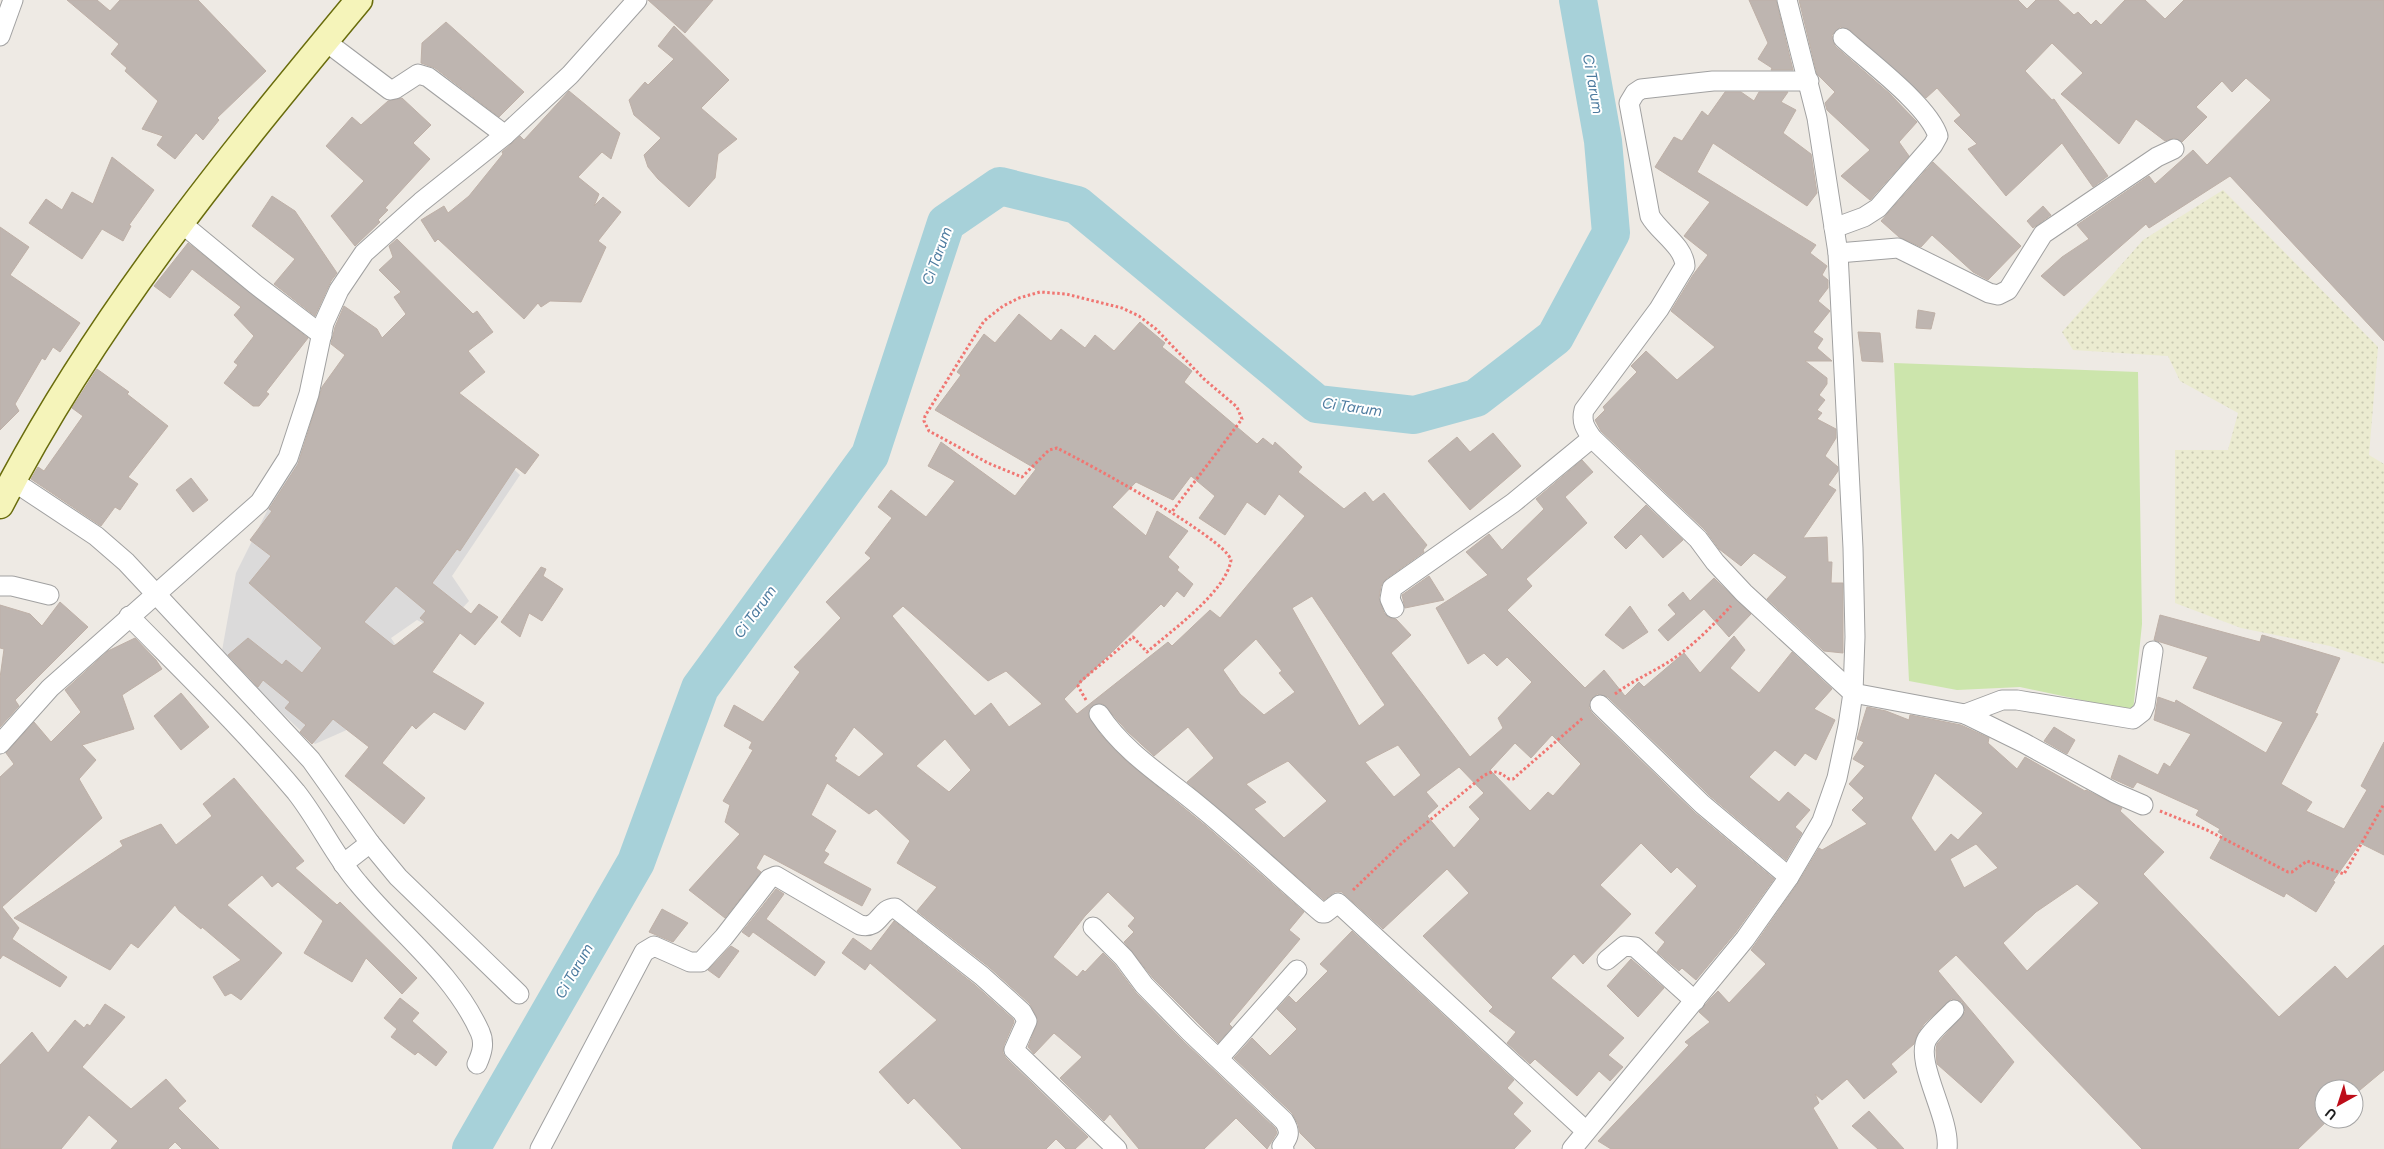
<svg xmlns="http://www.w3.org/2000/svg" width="2384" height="1149" viewBox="0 0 2384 1149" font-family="Figtree,sans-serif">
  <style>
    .residential { fill: #dbdada }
    .farmland { fill: url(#farmland-dots) }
    .grass { fill: #cce5ac }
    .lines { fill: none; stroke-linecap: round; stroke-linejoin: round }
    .river { stroke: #a7d1d9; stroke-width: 38 }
    .building { fill: #beb5b0; stroke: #beb0a7; fill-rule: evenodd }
    .street-casing { stroke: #a1a1a1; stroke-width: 21 }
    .secondary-casing { stroke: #696c0c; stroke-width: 29 }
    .path { stroke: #f07672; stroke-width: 3; stroke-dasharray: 2.5 2.5; stroke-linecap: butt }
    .street { stroke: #fff; stroke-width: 19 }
    .secondary { stroke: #f5f4ba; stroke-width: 26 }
    .labels { text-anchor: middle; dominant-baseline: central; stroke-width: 4; stroke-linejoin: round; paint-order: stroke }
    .water-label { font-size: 15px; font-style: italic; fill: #4d7b9f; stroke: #fff }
  </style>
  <defs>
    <pattern id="farmland-dots" width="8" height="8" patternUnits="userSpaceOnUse" patternTransform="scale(1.25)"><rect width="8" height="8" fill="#ebebd0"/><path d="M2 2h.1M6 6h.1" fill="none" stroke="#c9c9b2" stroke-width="1.8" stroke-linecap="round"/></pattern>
  </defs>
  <rect width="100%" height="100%" fill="#eeeae4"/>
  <polygon class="residential" points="300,445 363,514 500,456 520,475 452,576 469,601 440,632 417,620 391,638 403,656 367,721 315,744 221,656 236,573"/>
  <polygon class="farmland" points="2223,190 2378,347 2369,455 2384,464 2384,664 2330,646 2241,628 2175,603 2175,450 2228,450 2238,413 2180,381 2168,356 2073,350 2062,332 2143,240"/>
  <polygon class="grass" points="1894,363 2138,372 2142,624 2133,711 2020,687 1957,690 1909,681"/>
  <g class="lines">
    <polyline class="river" points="471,1149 636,862 700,688 870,455 946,223 1000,186 1077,205 1317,404 1414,415 1476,398 1555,337 1611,233 1603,141 1578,0"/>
  </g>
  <g class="building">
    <polygon points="67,0 97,0 110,11 120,0 198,0 266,71 217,118 219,120 203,140 196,133 175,159 157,145 163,136 142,129 158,101 125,71 127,68 111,54 119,44"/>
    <polygon points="648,0 713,0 685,33"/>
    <polygon points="1749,0 1776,0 1793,70 1771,70 1772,68 1758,59 1768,43"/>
    <polygon points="1799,0 2018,0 2027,9 2036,0 2058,0 2074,15 2078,12 2091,25 2096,20 2101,25 2125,0 2145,0 2165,19 2184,0 2384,0 2384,341 2230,176 2149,228 2146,224 2064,296 2041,276 2062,257 2089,239 2077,225 2149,176 2155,184 2193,150 2207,165 2271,100 2246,78 2232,92 2222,81 2196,107 2207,117 2182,142 2174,138 2165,141 2136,119 2119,144 2061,94 2083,73 2052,43 2025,71 2052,100 2054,99 2108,176 2093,187 2062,143 2006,196 1968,149 1977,144 1954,121 1961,115 1937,88 1926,98 1850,30 1840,27 1832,35 1835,46 1889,93 1917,122 1899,142 1909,156 1870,200 1841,176 1870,150 1827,110 1825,103 1835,92 1817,74"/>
    <polygon points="446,22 524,92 499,117 435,68 421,63 422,43"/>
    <polygon points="674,26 729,80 701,108 737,139 718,154 715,178 689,207 658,179 648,167 644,155 661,138 634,115 629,100 645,82 648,85 674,59 658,46"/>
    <polygon points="569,91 620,133 611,159 602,152 578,177 599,194 594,206 603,197 621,212 598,241 606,247 581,302 550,301 541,307 538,303 524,319 438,239 435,242 421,220 444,206 448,213 469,196 503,154 502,152 520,136 524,140"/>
    <polygon points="1725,92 1741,92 1754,101 1759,92 1788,92 1781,102 1796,110 1783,133 1811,154 1817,193 1807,206 1713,143 1697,172 1816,245 1810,253 1827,266 1822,275 1828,280 1828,288 1818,301 1830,311 1813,332 1823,339 1817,348 1832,361 1805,361 1827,378 1827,384 1819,395 1825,400 1817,410 1822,413 1817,419 1836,429 1836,438 1825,456 1838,467 1838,471 1828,485 1836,490 1803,538 1827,537 1828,562 1832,562 1831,583 1843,583 1843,653 1824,651 1767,599 1787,577 1754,553 1741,566 1719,549 1706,531 1601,431 1595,420 1605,410 1603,407 1637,372 1631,366 1646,351 1677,380 1715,347 1671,311 1693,275 1708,255 1684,236 1710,202 1655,167 1674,137 1682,141 1702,111 1708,116"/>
    <polygon points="402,98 431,125 413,143 430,159 385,208 388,210 378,220 380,222 355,246 331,216 364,181 326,146 352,117 361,125 388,101"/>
    <polygon points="112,157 154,190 129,225 131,226 123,241 102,229 82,259 29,223 46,199 62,210 72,192 93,204"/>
    <polygon points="1933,162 2021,246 1988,280 1973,272 1932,235 1921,247 1899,237 1881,221"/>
    <polygon points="272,196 295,211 337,273 331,281 315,316 274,284 295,259 252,226"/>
    <polygon points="2043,206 2051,215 2033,228 2027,221"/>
    <polygon points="0,227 29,247 10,275 80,323 60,352 53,347 45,360 42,358 15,404 19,411 0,430"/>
    <path d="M 397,239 L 473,314 L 477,311 L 493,332 L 468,351 L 485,372 L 459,393 L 539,455 L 525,474 L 516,467 L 460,551 L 457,549 L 432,583 L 471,614 L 479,604 L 498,617 L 475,645 L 460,633 L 432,672 L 484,703 L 465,730 L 434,712 L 416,729 L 412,725 L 382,763 L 425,798 L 404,824 L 345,776 L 369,747 L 333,719 L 312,744 L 300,732 L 306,725 L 285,708 L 290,702 L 263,680 L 258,687 L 228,655 L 248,638 L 282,665 L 286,660 L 302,673 L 322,648 L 249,583 L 271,556 L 250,540 L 272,511 L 269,509 L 298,464 L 322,387 L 345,355 L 331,344 L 335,327 L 344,306 L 377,329 L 382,338 L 406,314 L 394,297 L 401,292 L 379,270 L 393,257 L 389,246 ZM 396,586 L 426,611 L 420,618 L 425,622 L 394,646 L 364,622 Z"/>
    <polygon points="188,243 308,338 266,392 269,394 259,406 253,406 224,383 238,365 234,362 254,336 234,315 241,307 192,269 170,298 154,286"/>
    <polygon points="1918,310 1935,313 1931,329 1916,328"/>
    <path d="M 1019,314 L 1051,341 L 1061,329 L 1085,348 L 1095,335 L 1114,351 L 1140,322 L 1165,343 L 1162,347 L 1192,371 L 1184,382 L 1257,444 L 1263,438 L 1273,446 L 1275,442 L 1302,467 L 1298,472 L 1344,509 L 1365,492 L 1373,502 L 1384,493 L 1427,545 L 1423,550 L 1424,552 L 1386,579 L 1381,586 L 1379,598 L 1384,613 L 1388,617 L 1396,619 L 1411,635 L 1391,653 L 1470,757 L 1503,728 L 1498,718 L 1532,682 L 1507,657 L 1497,666 L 1484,653 L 1468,664 L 1436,608 L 1488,575 L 1466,552 L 1489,534 L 1502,550 L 1544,509 L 1536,499 L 1582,460 L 1593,472 L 1565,497 L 1587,523 L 1526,579 L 1532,586 L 1507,610 L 1585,688 L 1604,670 L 1625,696 L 1639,682 L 1644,687 L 1684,653 L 1700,673 L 1734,636 L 1745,650 L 1730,668 L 1759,693 L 1792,652 L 1832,689 L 1814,709 L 1835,720 L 1816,760 L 1805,753 L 1795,766 L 1775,750 L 1749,777 L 1779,802 L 1788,792 L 1810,810 L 1795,827 L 1802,833 L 1786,860 L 1710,796 L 1608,697 L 1597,694 L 1592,698 L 1589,708 L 1592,713 L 1694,812 L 1774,879 L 1736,932 L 1696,980 L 1682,968 L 1679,971 L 1657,952 L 1665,942 L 1655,933 L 1697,886 L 1677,867 L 1671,873 L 1641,843 L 1600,885 L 1631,914 L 1583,964 L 1574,954 L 1551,978 L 1624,1038 L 1608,1055 L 1623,1067 L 1610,1081 L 1599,1071 L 1577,1096 L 1535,1059 L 1530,1064 L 1507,1043 L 1516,1032 L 1489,1011 L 1493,1007 L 1423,936 L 1469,893 L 1447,869 L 1383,929 L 1342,892 L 1335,892 L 1324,900 L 1187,782 L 1214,758 L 1188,727 L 1154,756 L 1128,732 L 1103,704 L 1093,705 L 1088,715 L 1101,735 L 1125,760 L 1206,826 L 1304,912 L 1289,930 L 1300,939 L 1229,1024 L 1232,1027 L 1218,1043 L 1153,978 L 1124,942 L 1134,932 L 1128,926 L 1135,918 L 1108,892 L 1085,916 L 1053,957 L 1077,977 L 1083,970 L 1085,972 L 1103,953 L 1115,965 L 1136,993 L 1182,1040 L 1275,1128 L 1277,1133 L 1267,1149 L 1236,1118 L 1204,1149 L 1139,1149 L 1110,1114 L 1104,1121 L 1060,1078 L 1082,1057 L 1054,1033 L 1034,1054 L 1028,1047 L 1038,1020 L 1030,1004 L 989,967 L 917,911 L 937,887 L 897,863 L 910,841 L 876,809 L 869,814 L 827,783 L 811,815 L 836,831 L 824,851 L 829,854 L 823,863 L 871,889 L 862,906 L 764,854 L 756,868 L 761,872 L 725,918 L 689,890 L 740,834 L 725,822 L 730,805 L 723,801 L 753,750 L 749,748 L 752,742 L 724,726 L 734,705 L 763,722 L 800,672 L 794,667 L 841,618 L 826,602 L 871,558 L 865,553 L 892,518 L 878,507 L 891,490 L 926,517 L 955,481 L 928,466 L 941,442 L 1015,496 L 1036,469 L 935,410 L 961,375 L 957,372 L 984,334 L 995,343 ZM 1191,476 L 1215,496 L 1199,518 L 1225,535 L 1247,502 L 1265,515 L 1279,494 L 1305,516 L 1220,618 L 1210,610 L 1172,646 L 1168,642 L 1077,714 L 1064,699 L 1161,604 L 1164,607 L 1177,591 L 1184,597 L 1193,584 L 1177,570 L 1179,567 L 1168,557 L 1188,531 L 1157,511 L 1146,536 L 1112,507 L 1136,482 L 1173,500 ZM 1312,596 L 1385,705 L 1359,726 L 1292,608 ZM 903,606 L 988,681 L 1006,671 L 1042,704 L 1009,727 L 991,703 L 975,716 L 892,616 ZM 1256,639 L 1282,671 L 1279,673 L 1295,692 L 1264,715 L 1240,694 L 1223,670 ZM 854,727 L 884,754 L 859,777 L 835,761 L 837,758 L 834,756 ZM 1552,735 L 1581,764 L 1553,796 L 1548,792 L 1530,811 L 1490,770 L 1515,743 L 1531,758 ZM 945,739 L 971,770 L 949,792 L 916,766 ZM 1398,745 L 1421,775 L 1394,797 L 1365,762 ZM 1288,761 L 1327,801 L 1284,838 L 1254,809 L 1266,802 L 1246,784 ZM 1459,767 L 1484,793 L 1469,807 L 1480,819 L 1454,848 L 1427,816 L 1438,806 L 1426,792 Z"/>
    <polygon points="1858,332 1880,333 1883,362 1862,361"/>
    <polygon points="97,369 129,392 127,394 168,426 128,477 138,484 120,510 115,507 101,526 31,479 38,467 44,471 83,416 72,408"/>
    <polygon points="1493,433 1521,466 1470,510 1428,461 1457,437 1470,452"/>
    <polygon points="191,478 208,500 193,512 176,490"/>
    <polygon points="1646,505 1683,540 1663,558 1641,534 1626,549 1614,537"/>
    <polygon points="541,567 546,569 543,576 563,589 542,621 529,613 520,637 501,622"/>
    <polygon points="1429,576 1444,600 1405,608 1402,595"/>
    <polygon points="1714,578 1751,614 1729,637 1704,609 1668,641 1658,630 1676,614 1668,605 1683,592 1690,601"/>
    <polygon points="60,602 88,627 15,700 19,706 0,727 0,678 4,649 0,648 0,605 30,614 42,626"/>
    <polygon points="1630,606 1648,632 1623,649 1605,635"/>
    <polygon points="2160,615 2260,642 2262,635 2340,658 2315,713 2318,714 2281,784 2312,802 2306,811 2344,829 2367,790 2361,786 2384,742 2384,855 2360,843 2333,881 2335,882 2316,912 2286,893 2284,897 2210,858 2223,835 2218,832 2220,829 2196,815 2199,810 2137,782 2133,788 2111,778 2119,755 2158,775 2164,763 2170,767 2191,734 2154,720 2158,697 2175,703 2176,700 2266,753 2283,722 2193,688 2208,657 2154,640"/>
    <polygon points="135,638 156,660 162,669 122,695 134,729 82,745 96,760 79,779 102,818 2,907 19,928 12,939 67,977 60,987 3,955 0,959 0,777 14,764 6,753 34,722 51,742 81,712 65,690 108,651"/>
    <polygon points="181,693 209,727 181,750 154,716"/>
    <path d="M 1867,707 L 1886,711 L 1909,720 L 1910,715 L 1961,725 L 1989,738 L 1988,743 L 2017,769 L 2025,757 L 2085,791 L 2086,790 L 2122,808 L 2120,811 L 2164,852 L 2143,874 L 2279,1017 L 2335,966 L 2347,979 L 2384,945 L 2384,1070 L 2354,1095 L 2354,1089 L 2324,1089 L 2324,1119 L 2329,1119 L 2298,1149 L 2142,1149 L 1956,955 L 1938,971 L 2014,1062 L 1981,1103 L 1937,1064 L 1936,1050 L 1937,1044 L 1965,1012 L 1962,1002 L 1951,999 L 1924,1024 L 1918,1033 L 1914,1044 L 1891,1064 L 1897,1072 L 1864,1099 L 1847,1079 L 1822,1100 L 1815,1094 L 1819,1103 L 1813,1108 L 1838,1149 L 1611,1149 L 1598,1141 L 1689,1045 L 1685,1042 L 1710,1022 L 1699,1012 L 1711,998 L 1718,991 L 1729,1003 L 1766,964 L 1751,950 L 1798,883 L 1819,848 L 1822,850 L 1867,824 L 1852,810 L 1864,798 L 1849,784 L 1865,766 L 1853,759 L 1864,742 L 1857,739 ZM 1935,773 L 1983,813 L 1958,840 L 1951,834 L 1935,852 L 1911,818 ZM 1976,844 L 1998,868 L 1964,888 L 1950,859 ZM 2077,884 L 2099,903 L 2027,971 L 2003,943 L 2036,912 Z"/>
    <polygon points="2054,727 2075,740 2067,754 2044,741"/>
    <polygon points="234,778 304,861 295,868 337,905 340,902 417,978 402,994 366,958 352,982 304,953 323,921 278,882 272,887 262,875 227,905 282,953 241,1000 231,993 225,996 213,977 241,960 202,927 201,929 179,911 175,905 138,948 131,943 110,970 14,918 123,846 120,841 161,824 176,845 212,816 203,804"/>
    <polygon points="776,889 784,894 766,919 825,962 815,976 753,932 749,937 742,932"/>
    <polygon points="662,909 688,923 673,942 649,932"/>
    <polygon points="894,921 975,985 1013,1019 1014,1022 1004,1045 1003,1053 1006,1058 1088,1137 1075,1149 1066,1149 1056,1139 1046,1149 962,1149 914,1098 908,1104 879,1072 937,1020 870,963 865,970 842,953 853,938 871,951"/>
    <polygon points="1352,931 1514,1080 1507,1088 1523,1103 1513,1114 1531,1131 1514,1149 1316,1149 1300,1133 1298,1124 1292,1113 1234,1058 1252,1038 1270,1056 1297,1029 1277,1009 1289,996 1296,1003 1328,971 1320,964"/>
    <polygon points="731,946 739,951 719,978 708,970"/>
    <polygon points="1631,959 1664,988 1638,1017 1607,986"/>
    <polygon points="400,998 419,1013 412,1021 447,1052 436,1066 418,1052 415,1055 391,1037 397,1029 384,1018"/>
    <polygon points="105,1004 125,1017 82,1067 131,1109 166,1079 186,1101 178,1108 219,1149 182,1149 175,1142 168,1149 111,1149 118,1141 89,1115 61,1149 0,1149 0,1065 32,1032 48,1053 75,1020 84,1028 87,1024 90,1026"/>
    <polygon points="1869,1111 1904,1149 1878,1149 1852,1126"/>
  </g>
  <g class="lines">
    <defs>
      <g id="street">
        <polyline points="0,36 13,0"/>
        <polyline points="325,41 390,90 395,89 418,74 428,77 505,135"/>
        <path d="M 1809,81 L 1713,81 L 1641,89 L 1635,93 L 1629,103 L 1650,216 C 1659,232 1684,246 1685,266 L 1659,309 L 1584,410 C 1581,422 1585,428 1592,438 L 1698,539 L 1715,562 L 1744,593 L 1853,693 L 1965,714 L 2024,743 L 2115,793 L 2143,805"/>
        <polyline points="180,222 255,284 322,335"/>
        <path d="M 1834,228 L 1864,217 L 1878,208 L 1933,145 L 1938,136 C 1928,105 1869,62 1843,38"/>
        <polyline points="1838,253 1898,248 1989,293 1998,295 2008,290 2043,234 2157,157 2174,149"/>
        <polyline points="13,481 96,536 126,562 311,760 370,843 398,877 519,994"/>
        <polyline points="0,586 12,586 49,595"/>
        <polyline points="1394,608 1390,599 1392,588 1513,503 1592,438"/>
        <path d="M 129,616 C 185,673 244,730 296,792 C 319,821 334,855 358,883 C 398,932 453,972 480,1032 C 485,1043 482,1053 477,1064"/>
        <polyline points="1600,705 1702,804 1789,877"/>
        <path d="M 1099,714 C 1124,752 1163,776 1197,804 C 1240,839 1280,877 1322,913 L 1325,913 L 1338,903 L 1586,1131"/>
        <polyline points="1965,714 2002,700 2017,700 2133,719 2142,712 2145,705 2153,651"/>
        <polyline points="0,744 50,688 260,502 288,458 309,394 324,323 339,290 364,253 421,202 505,135 570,75 637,0"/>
        <polyline points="343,864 370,843"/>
        <path d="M 1093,927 L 1124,958 L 1144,985 L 1190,1032 L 1284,1121 C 1291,1132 1289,1137 1282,1146 L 1284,1149"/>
        <polyline points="1607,960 1624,946 1635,947 1695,1001"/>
        <polyline points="1219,1058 1297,970"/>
        <path d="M 540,1149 L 644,952 L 654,946 L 690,962 L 701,962 L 724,937 L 769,879 L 776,876 L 860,925 C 880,930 879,908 895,908 L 982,976 L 1022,1012 L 1027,1021 L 1014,1050 L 1117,1149"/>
        <polyline points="1572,1149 1745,939 1789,877 1822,821 1837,778 1848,726 1853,693 1855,637 1853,548 1838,253 1817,118 1787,0"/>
        <path d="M 1947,1149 C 1951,1118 1914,1062 1927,1039 C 1933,1029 1946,1019 1954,1010"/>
      </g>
      <path id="secondary" d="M 0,505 C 95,320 227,159 359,0"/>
    </defs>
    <use href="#street" class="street-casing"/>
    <use href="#secondary" class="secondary-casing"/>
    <g class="path">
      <path d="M 1615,694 C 1633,680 1654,672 1673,659 C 1695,644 1713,625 1731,606"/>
      <path d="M 1086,700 L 1078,686 L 1081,681 L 1133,637 L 1147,652 C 1171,631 1226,592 1231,560 C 1224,537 1085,462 1057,448 L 1049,450 L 1022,477 L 988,463 L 929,431 L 924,421 L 925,416 L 984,321 L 1003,306 L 1019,298 L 1040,292 L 1066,294 L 1122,308 L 1139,316 L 1156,329 L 1204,379 L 1237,407 L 1242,419 L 1171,513"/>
      <polyline points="2160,811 2207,830 2288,872 2292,872 2307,861 2344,874 2384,804"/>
      <path d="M 1353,890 L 1401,844 L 1482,777 C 1494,769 1498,771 1509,779 L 1513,779 L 1584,717"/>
    </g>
    <use href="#street" class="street"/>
    <use href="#secondary" class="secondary"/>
  </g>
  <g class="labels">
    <g class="water-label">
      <text transform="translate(1593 84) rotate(80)">Ci Tarum</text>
      <text transform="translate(937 256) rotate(-70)">Ci Tarum</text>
      <text transform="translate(1352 407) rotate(8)">Ci Tarum</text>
      <text transform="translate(755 612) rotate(-54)">Ci Tarum</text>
      <text transform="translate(574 971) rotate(-60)">Ci Tarum</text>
    </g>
  </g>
  <g transform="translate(2339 1104) rotate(219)"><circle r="24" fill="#ffffff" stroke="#a5a5a5"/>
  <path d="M0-4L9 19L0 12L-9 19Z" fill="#bd0d19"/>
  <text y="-8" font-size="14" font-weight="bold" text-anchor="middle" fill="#1d1d1d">U</text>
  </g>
</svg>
